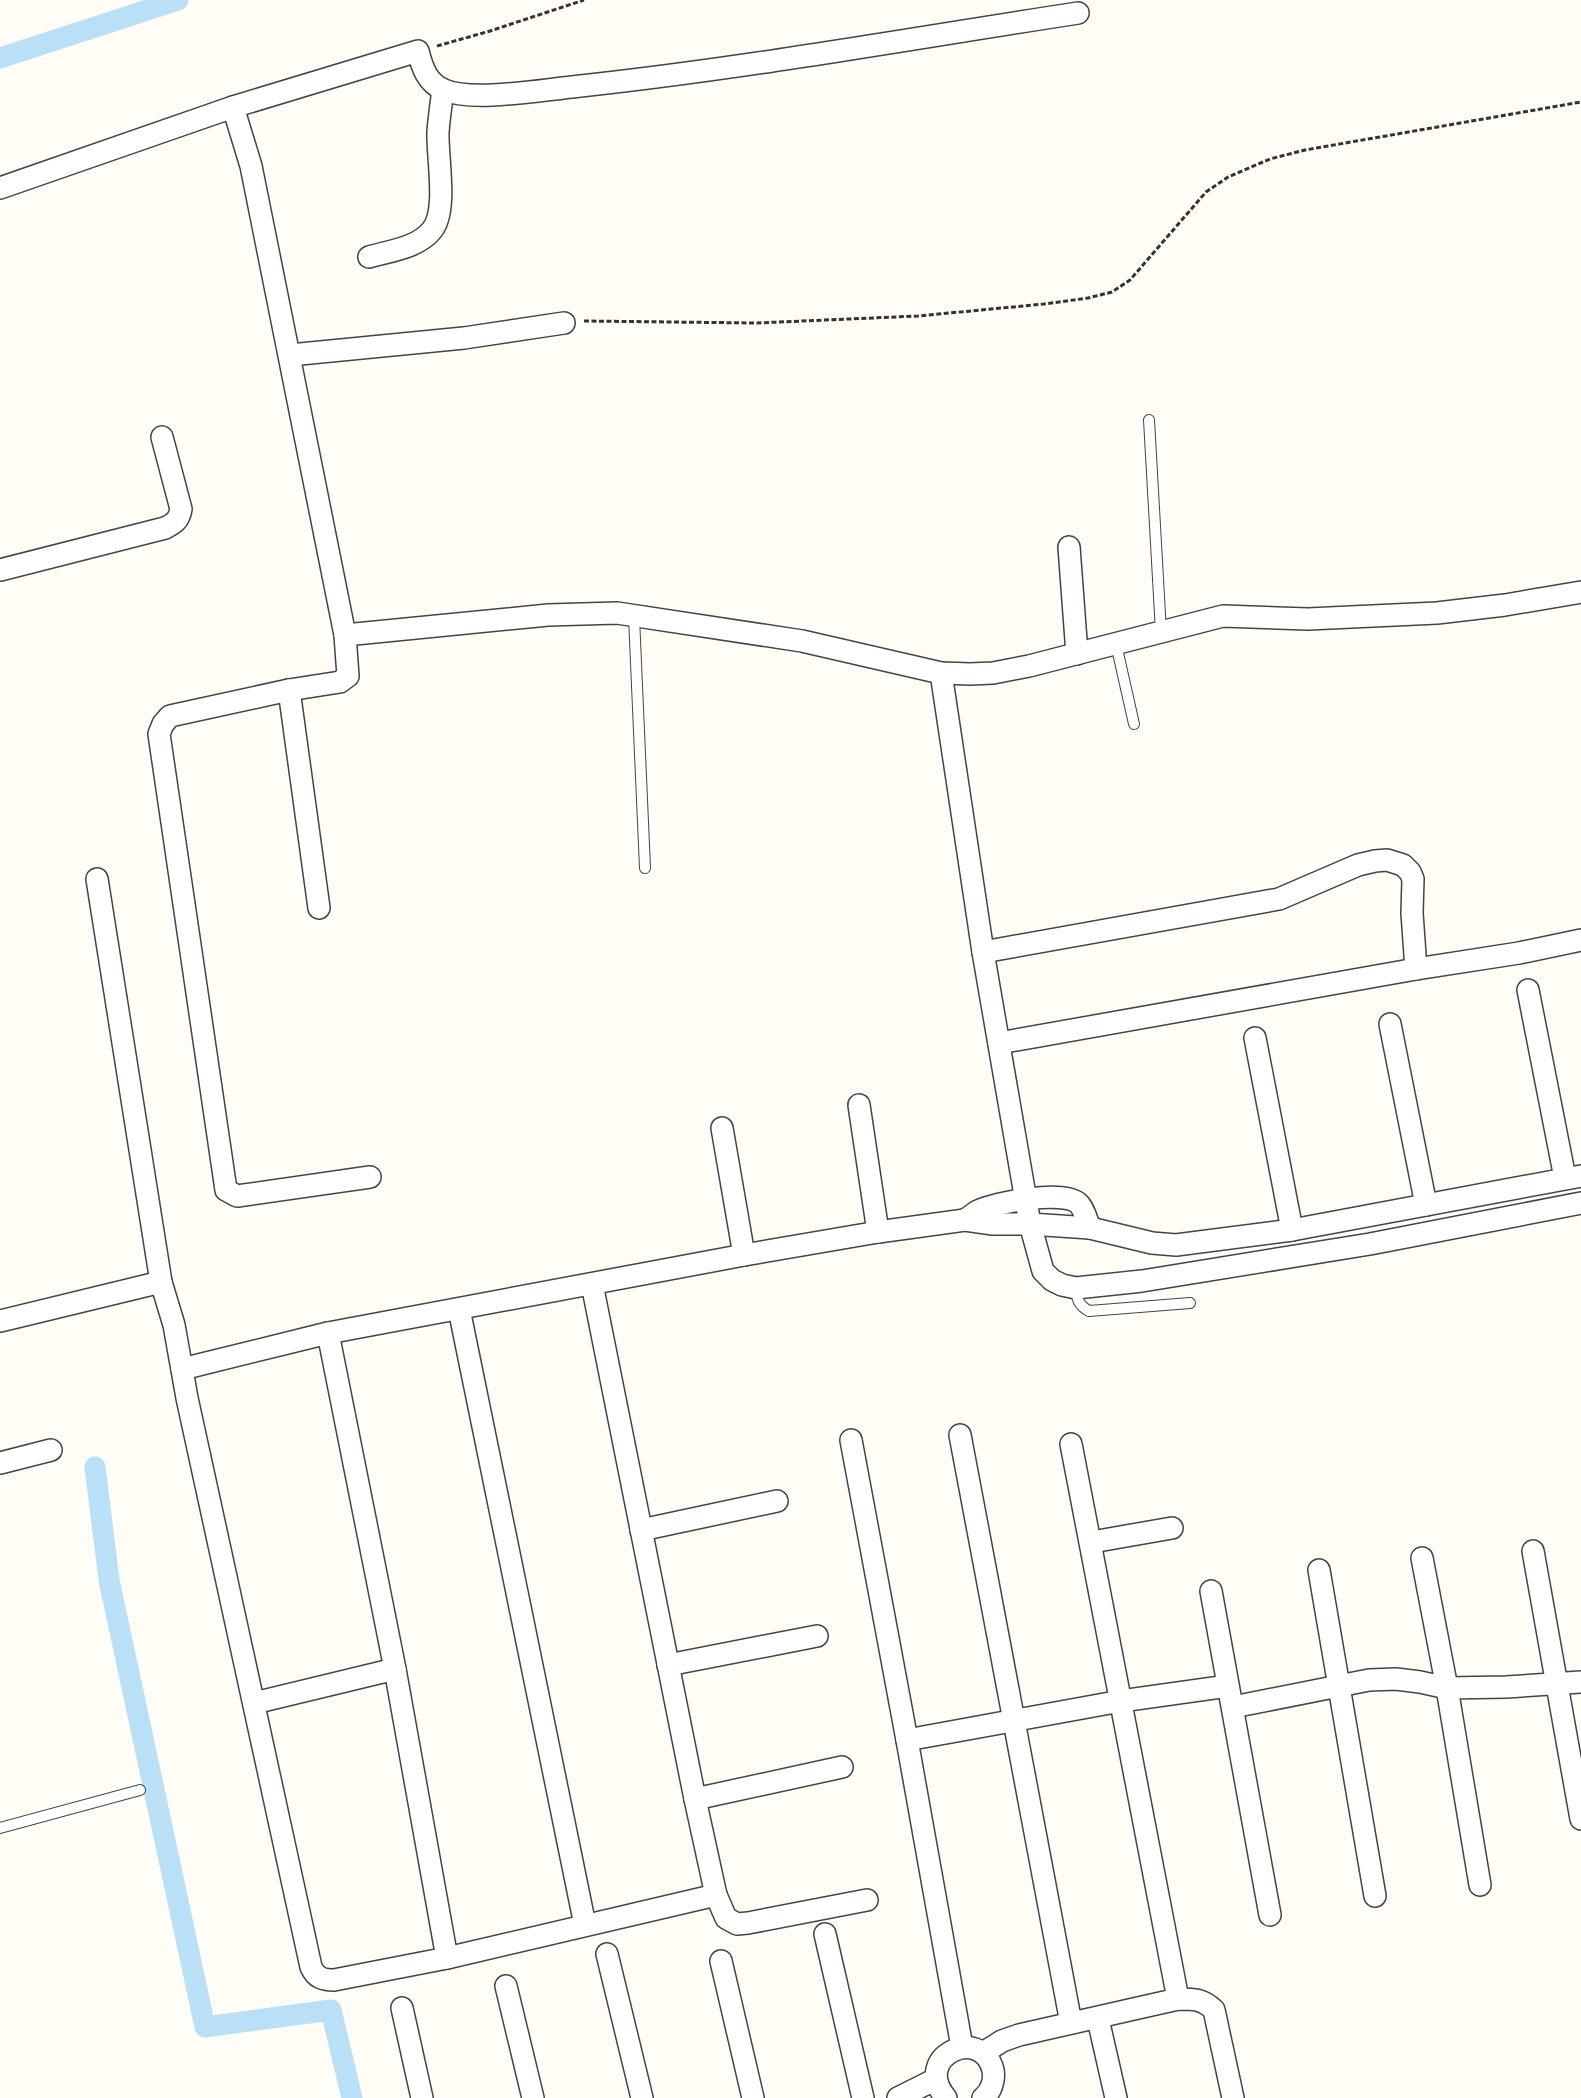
<svg xmlns="http://www.w3.org/2000/svg" width="1581" height="2098" viewBox="0 0 1581 2098" font-family="Georgia,serif">
  <style>
    .lines { fill: none; stroke-linecap: round; stroke-linejoin: round }
    .canal { stroke: #b9e0f7; stroke-width: 21 }
    .lane-casing { stroke: #444; stroke-width: 12 }
    .street-casing { stroke: #444; stroke-width: 24 }
    .path { stroke: #333; stroke-width: 3; stroke-dasharray: 5 2.5; stroke-linecap: butt }
    .lane { stroke: #fff; stroke-width: 10 }
    .street { stroke: #fff; stroke-width: 21 }
  </style>
  <rect width="100%" height="100%" fill="#fffdf5"/>
  <g class="lines">
    <g class="canal">
      <polyline points="0,58 178,0"/>
      <polyline points="95,1467 109,1580 205,2027 331,2010 352,2098"/>
    </g>
    <defs>
      <g id="lane">
        <polyline points="1149,420 1161,632"/>
        <polyline points="634,617 645,868"/>
        <polyline points="1116,644 1134,724"/>
        <path d="M 1076,1288 C 1077,1299 1078,1305 1089,1311 L 1190,1303"/>
        <polyline points="0,1828 140,1790"/>
      </g>
      <g id="street">
        <path d="M 233,107 L 418,51 C 422,67 427,83 444,90 C 473,102 540,90 572,87 C 741,69 909,39 1078,13"/>
        <polyline points="0,188 233,107 251,166 345,635 348,676 340,682 289,690 170,716 163,724 159,734 226,1190 237,1196 370,1177"/>
        <path d="M 369,257 C 389,251 418,248 432,230 C 448,211 437,157 438,132 C 439,118 441,104 443,90"/>
        <polyline points="290,355 464,338 564,323"/>
        <polyline points="1069,547 1077,654"/>
        <path d="M 0,570 L 165,528 C 175,523 179,520 181,509 L 162,437"/>
        <polyline points="345,635 548,615 617,613 802,641 941,673 970,674 993,673 1029,666 1223,616 1308,619 1437,613 1505,605 1581,592"/>
        <polyline points="941,673 983,952 1030,1224 1043,1271 1052,1280 1062,1285 1076,1288 1142,1281 1370,1244 1581,1203"/>
        <polyline points="289,690 319,908"/>
        <polyline points="97,879 161,1282"/>
        <polyline points="983,952 1279,899 1358,865 1375,861 1387,860 1403,865 1410,872 1413,879 1412,913 1416,969"/>
        <polyline points="1528,990 1565,1178"/>
        <polyline points="1390,1024 1426,1205"/>
        <polyline points="1255,1038 1292,1230"/>
        <polyline points="999,1043 1416,969 1519,953 1581,940"/>
        <polyline points="859,1105 878,1232"/>
        <polyline points="722,1128 744,1255"/>
        <path d="M 965,1220 C 970,1217 974,1213 978,1211 C 996,1202 1063,1190 1078,1203 C 1084,1208 1087,1221 1090,1228"/>
        <polyline points="592,1284 695,1799 716,1895 726,1918 737,1924 748,1923 867,1900"/>
        <polyline points="459,1309 585,1925"/>
        <path d="M 0,1321 L 161,1282 L 174,1325 L 187,1398 L 311,1967 C 316,1978 323,1980 334,1980 L 447,1958 L 716,1895"/>
        <polyline points="328,1333 395,1669 447,1958"/>
        <polyline points="182,1369 328,1333 744,1255 878,1232 965,1220 993,1224 1030,1224 1090,1228 1152,1243 1176,1245 1292,1230 1581,1176"/>
        <polyline points="960,1435 1071,2023"/>
        <polyline points="851,1440 907,1740 962,2047"/>
        <polyline points="1071,1444 1178,1999"/>
        <polyline points="0,1463 51,1450"/>
        <polyline points="641,1530 777,1501"/>
        <polyline points="1092,1542 1172,1528"/>
        <polyline points="1533,1551 1581,1819"/>
        <polyline points="1422,1558 1447,1688 1480,1885"/>
        <polyline points="1319,1570 1375,1896"/>
        <polyline points="1211,1591 1270,1915"/>
        <polyline points="668,1665 817,1636"/>
        <polyline points="254,1703 395,1669"/>
        <polyline points="1233,1707 1369,1680 1396,1679 1420,1682 1447,1688 1506,1687 1581,1682"/>
        <polyline points="907,1740 1121,1701 1228,1686"/>
        <polyline points="695,1799 842,1767"/>
        <polyline points="825,1934 863,2098"/>
        <polyline points="607,1954 642,2098"/>
        <polyline points="721,1961 753,2098"/>
        <polyline points="506,1986 533,2098"/>
        <polyline points="402,2008 422,2098"/>
        <polyline points="1098,2019 1116,2098"/>
        <path d="M 983,2053 L 1002,2041 L 1019,2035 L 1178,1999 C 1194,1999 1203,1999 1214,2010 L 1233,2098"/>
        <polyline points="898,2098 936,2079"/>
        <path d="M 946,2098 C 911,2057 981,2024 993,2070 C 995,2080 991,2092 983,2098"/>
      </g>
    </defs>
    <use href="#lane" class="lane-casing"/>
    <use href="#street" class="street-casing"/>
    <g class="path">
      <polyline points="437,46 490,31 584,0"/>
      <polyline points="584,321 757,323 918,316 1044,304 1088,298 1112,292 1130,280 1206,192 1228,177 1270,159 1305,150 1581,102"/>
    </g>
    <use href="#lane" class="lane"/>
    <use href="#street" class="street"/>
  </g>
</svg>
